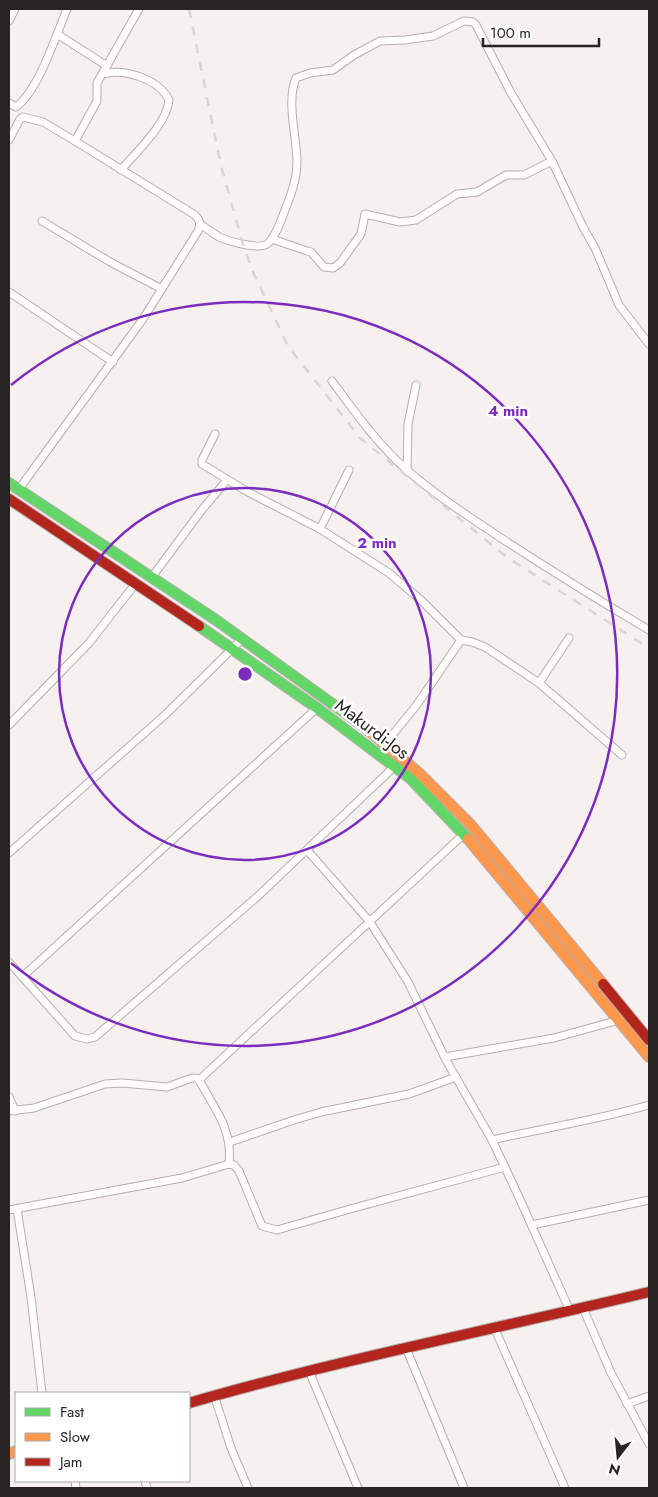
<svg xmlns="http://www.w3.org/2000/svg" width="658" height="1497" viewBox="0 0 658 1497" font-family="Jost,sans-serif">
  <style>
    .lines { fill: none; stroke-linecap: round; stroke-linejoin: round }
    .street-casing { stroke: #b5b0af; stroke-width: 9 }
    .fast-casing { stroke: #b5b0af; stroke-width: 12 }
    .slow-casing { stroke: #b5b0af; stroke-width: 12 }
    .jam-casing { stroke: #b5b0af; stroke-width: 12 }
    .street { stroke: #fefdfc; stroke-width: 7 }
    .fast { stroke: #63d668; stroke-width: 10 }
    .slow { stroke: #ff974d; stroke-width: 10 }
    .jam { stroke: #b3261e; stroke-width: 10 }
    .rail { stroke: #d8d6d5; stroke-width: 2.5; stroke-dasharray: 9 9; stroke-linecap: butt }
    .ring { fill: none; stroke: #7b2cbf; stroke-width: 2.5 }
    .labels { text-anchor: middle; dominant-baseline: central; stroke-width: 5; stroke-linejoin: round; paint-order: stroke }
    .street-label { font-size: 18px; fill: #282422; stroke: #fff }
    .centre { fill: #7b2cbf; stroke: #fff; stroke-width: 2.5 }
    .ring-label { font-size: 15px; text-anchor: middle; font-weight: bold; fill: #7b2cbf; stroke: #fff; stroke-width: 5; stroke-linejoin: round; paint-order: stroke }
  </style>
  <rect width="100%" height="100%" fill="#f6f0ee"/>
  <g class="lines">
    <defs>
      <g id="street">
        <polyline points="9,21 15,9"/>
        <polyline points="57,34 107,66"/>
        <path d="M 103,74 C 124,68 159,79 169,100 C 167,124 137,151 121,170"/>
        <path d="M 9,103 L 16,107 C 39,90 56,35 67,9"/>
        <path d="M 9,140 L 20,119 L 23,117 L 43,122 L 75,141 L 195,215 C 200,220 201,224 198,231 L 143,319 L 19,489"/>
        <polyline points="75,141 97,101 97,83 139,9"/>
        <polyline points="42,221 110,262 162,289"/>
        <path d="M 200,224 C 206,228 213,233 219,237 C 228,241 259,250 267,244 C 276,237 281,220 285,210 C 291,195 297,179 297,162 C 297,138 286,101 296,78 L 310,73 L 333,70 L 354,55 L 380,41 L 405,40 L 433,36 L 464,21 L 473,22 L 476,25 L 511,93 L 552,161 L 583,227 L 595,248 L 619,305 L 649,344"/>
        <polyline points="272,239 307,251 311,252 324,267 333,268 340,263 361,234 365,214 400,222 416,220 457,194 477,192 506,175 524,175 552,161"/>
        <polyline points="9,292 113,362"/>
        <path d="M 332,381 C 355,412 378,445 408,471 C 437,496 471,518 504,540 C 552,571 600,601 649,630"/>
        <polyline points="215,434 202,460 202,464 248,492 320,529 389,573 421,600 461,640 472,642 485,647 539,683 622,755"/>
        <polyline points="407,471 408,424 416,385"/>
        <polyline points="320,529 349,470"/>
        <polyline points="152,577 201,511 227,480"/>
        <polyline points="539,683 569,638"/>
        <polyline points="9,725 89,643 136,583"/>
        <polyline points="385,744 416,706 461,640"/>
        <polyline points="307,850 370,922 408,982 446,1060 492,1140 517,1193 570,1311"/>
        <polyline points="9,853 166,714 242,639"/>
        <polyline points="9,962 75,1036 87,1039 95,1037 257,897 395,766"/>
        <polyline points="22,977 317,708"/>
        <polyline points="445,1057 554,1038 619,1020"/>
        <polyline points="199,1080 464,834"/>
        <polyline points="9,1097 15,1111"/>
        <path d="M 9,1111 L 34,1108 L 105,1084 L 122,1083 L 167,1087 L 192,1078 L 196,1078 L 199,1080 C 215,1109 233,1130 229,1164"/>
        <path d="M 492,1140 C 544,1128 597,1120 649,1105"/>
        <polyline points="230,1142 294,1120 321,1112 409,1094 456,1077"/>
        <polyline points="17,1209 31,1297 42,1393"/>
        <polyline points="9,1210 182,1178 229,1164 234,1165 239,1171 262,1226 277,1230 350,1209 505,1167"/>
        <polyline points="532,1225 649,1200"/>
        <polyline points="583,1308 611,1373 649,1444"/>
        <polyline points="494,1327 565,1488"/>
        <polyline points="406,1348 464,1488"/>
        <polyline points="309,1371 358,1488"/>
        <polyline points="214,1395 231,1448 248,1488"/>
        <polyline points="627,1404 649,1396"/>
        <polyline points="75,1481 76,1488"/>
        <polyline points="145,1481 147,1488"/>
      </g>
      <g id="fast">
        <polyline points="9,483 216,620 363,726"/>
        <polyline points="199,626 317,708 411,779 468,839"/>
      </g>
      <g id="slow">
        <polyline points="363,726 419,773 471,825 603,984"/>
        <polyline points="468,839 649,1057"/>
        <polyline points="9,1454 16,1451"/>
      </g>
      <g id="jam">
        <polyline points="9,499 199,626"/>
        <polyline points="603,984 649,1040"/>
        <path d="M 189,1403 C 341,1359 496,1329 649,1292"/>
      </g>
    </defs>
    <use href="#street" class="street-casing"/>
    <use href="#fast" class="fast-casing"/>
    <use href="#slow" class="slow-casing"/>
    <use href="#jam" class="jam-casing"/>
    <use href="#street" class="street"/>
    <use href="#fast" class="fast"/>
    <use href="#slow" class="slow"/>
    <use href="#jam" class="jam"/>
    <polyline class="rail" points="189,9 221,166 243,244 252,270 288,346 360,438 508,558 649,648"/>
  </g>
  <g class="ring">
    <circle cx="245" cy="674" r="186"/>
    <path d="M11 385A372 372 0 1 1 11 963"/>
  </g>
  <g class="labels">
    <g class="street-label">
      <text transform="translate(372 729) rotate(37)">Makurdi-Jos</text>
    </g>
  </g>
  <circle cx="245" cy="674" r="8" class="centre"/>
  <g class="ring-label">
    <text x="508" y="416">4 min</text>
    <text x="377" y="548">2 min</text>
  </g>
  <rect width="658" height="1497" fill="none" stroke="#282422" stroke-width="20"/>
  <rect x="15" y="1392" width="175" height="90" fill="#ffffff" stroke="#a9a7a7"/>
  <rect x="25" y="1408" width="25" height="8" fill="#63d668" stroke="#a9a7a7"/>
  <text x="60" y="1417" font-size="15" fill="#282422">Fast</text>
  <rect x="25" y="1433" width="25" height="8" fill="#ff974d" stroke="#a9a7a7"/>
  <text x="60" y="1442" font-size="15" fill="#282422">Slow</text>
  <rect x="25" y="1458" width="25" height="8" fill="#b3261e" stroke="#a9a7a7"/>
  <text x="60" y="1467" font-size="15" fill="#282422">Jam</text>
  <g transform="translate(618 1457) rotate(196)" stroke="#ffffff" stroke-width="4" paint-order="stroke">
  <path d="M0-4L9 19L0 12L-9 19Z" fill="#282422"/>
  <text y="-8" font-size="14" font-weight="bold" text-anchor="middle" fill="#282422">N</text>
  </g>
  <path d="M483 38v8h116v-8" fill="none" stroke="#282422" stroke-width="2.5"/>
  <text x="490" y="38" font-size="15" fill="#282422" stroke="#ffffff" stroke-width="4" paint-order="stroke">100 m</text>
</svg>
